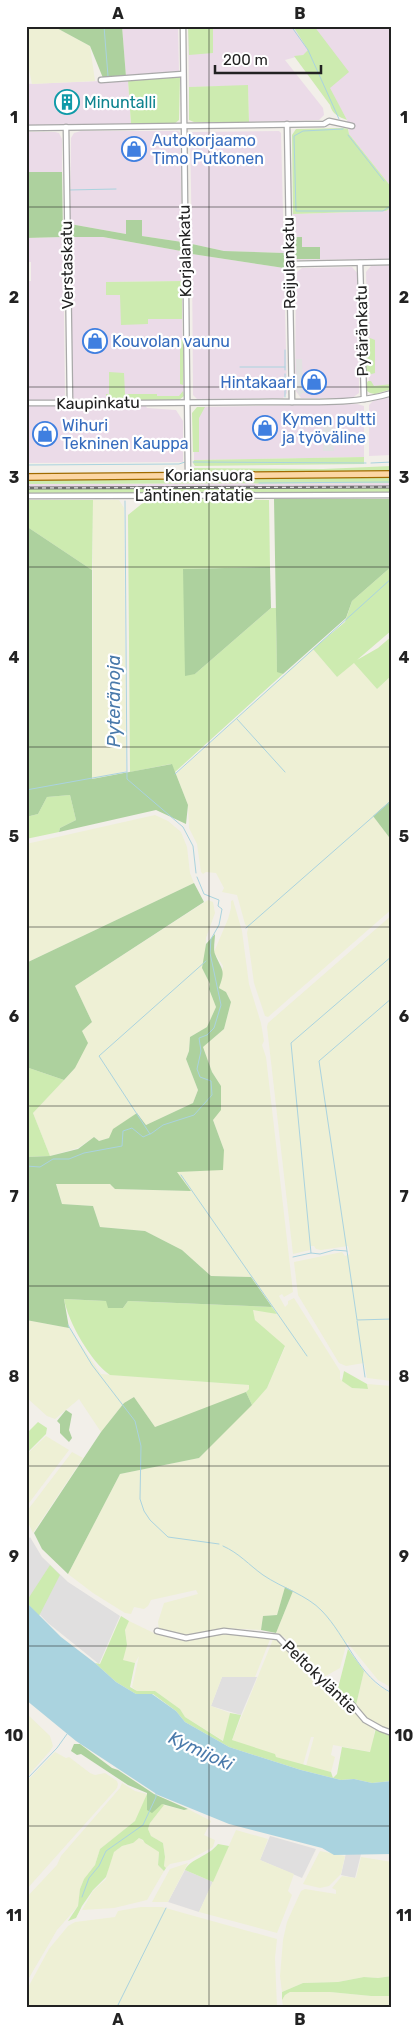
<svg xmlns="http://www.w3.org/2000/svg" width="418" height="2033" viewBox="0 0 418 2033" font-family="Rubik,sans-serif">
  <style>
    .residential { fill: #e0dfdf }
    .industrial { fill: #ebdbe8 }
    .farmland { fill: #eef0d5 }
    .grass { fill: #cdebb0 }
    .forest { fill: #add19e }
    .parking { fill: #e2e2e2 }
    .water { fill: #aad3df }
    .lines { fill: none; stroke-linecap: round; stroke-linejoin: round }
    .stream { stroke: #aad3df; stroke-width: 1 }
    .minor-casing { stroke: #a9a9a9; stroke-width: 7 }
    .major-casing { stroke: #a06b00; stroke-width: 8 }
    .minor { stroke: #fff; stroke-width: 4.5 }
    .major { stroke: #fcd6a4; stroke-width: 5.5 }
    .rail-casing { stroke: #707070; stroke-width: 3 }
    .rail { stroke: #fff; stroke-width: 1; stroke-dasharray: 4; stroke-linecap: butt }
    .grid { fill: none; stroke: #222; stroke-width: 1; stroke-opacity: 0.55 }
    .labels { text-anchor: middle; dominant-baseline: central; stroke-width: 4.5; stroke-linejoin: round; paint-order: stroke }
    .culture-label { font-size: 16px; fill: #0d838f; stroke: #fff; text-anchor: start }
    .shop-label { font-size: 16px; fill: #366cbe; stroke: #fff; text-anchor: start }
    .street-label { font-size: 16px; fill: #222; stroke: #fff }
    .water-label { font-size: 18px; font-style: italic; fill: #4a7aab; stroke: #fff }
    .neatline { fill: none; stroke: #222; stroke-width: 2 }
    .grid-label { font-size: 16px; text-anchor: middle; font-weight: bold; fill: #222 }
  </style>
  <rect width="100%" height="100%" fill="#f2efe9"/>
  <g class="residential">
    <polygon points="30,1537 42,1557 68,1582 120,1616 99,1664 48,1623 26,1600 26,1543"/>
    <polygon points="222,1677 257,1677 241,1715 211,1706"/>
    <polygon points="270,1836 316,1849 302,1878 260,1860"/>
    <polygon points="346,1853 361,1854 355,1878 341,1875"/>
    <polygon points="185,1870 213,1882 199,1912 168,1902"/>
  </g>
  <g class="industrial">
    <polygon points="122,26 178,26 179,72 126,77"/>
    <polygon points="188,26 293,26 309,50 303,55 285,60 323,108 324,115 319,120 249,122 248,86 189,87"/>
    <polygon points="314,26 392,28 392,188 349,134 347,120 329,88 324,41"/>
    <polygon points="128,80 131,124 26,126 26,84"/>
    <polygon points="81,131 178,131 180,133 182,242 142,236 142,220 126,234 70,224 71,138 74,133"/>
    <polygon points="279,131 281,133 284,253 224,251 192,244 190,132"/>
    <polygon points="26,132 55,132 59,133 62,139 62,172 28,173 29,216 26,216"/>
    <polygon points="392,207 392,259 296,260 293,256 293,214 386,211"/>
    <polygon points="63,237 65,398 63,400 26,400 26,281 31,281 31,262 26,262 26,238"/>
    <polygon points="71,237 103,237 181,251 182,281 106,282 106,295 120,294 148,324 148,319 182,319 184,395 180,399 75,399 72,396"/>
    <polygon points="192,254 284,268 287,393 283,398 197,399 193,395"/>
    <polygon points="392,265 392,387 378,392 369,386 366,272 371,266"/>
    <polygon points="352,267 358,274 359,393 352,398 301,398 295,390 296,273 302,268"/>
    <polygon points="392,396 392,455 369,456 369,405 373,401"/>
    <polygon points="357,404 364,406 364,457 194,460 194,412 198,407"/>
    <polygon points="145,405 147,408 176,410 183,421 183,462 26,463 26,406"/>
    <polygon points="392,483 392,488 26,489 26,484"/>
  </g>
  <g class="farmland">
    <polygon points="53,26 90,46 95,81 32,84 26,54 26,28"/>
    <polygon points="93,500 119,500 124,508 126,771 92,779"/>
    <polygon points="313,649 337,677 354,662 377,689 392,675 392,798 373,816 392,841 392,909 268,1017 265,1016 254,983 247,933 248,928 245,924 237,895 222,892 224,888 216,873 206,872 203,874 201,872 197,844 189,828 188,805 176,774"/>
    <polygon points="155,815 168,821 181,832 187,847 190,873 194,883 26,963 26,844"/>
    <polygon points="208,900 213,902 215,913 206,938 205,959 202,968 210,984 209,989 216,1007 207,1027 190,1037 189,1051 186,1059 198,1090 193,1103 146,1125 138,1113 109,1138 99,1141 94,1137 78,1148 50,1156 33,1113 75,1068 82,1031 92,1022 75,986"/>
    <polygon points="233,900 242,931 249,984 261,1023 264,1041 262,1045 266,1057 293,1292 284,1297 282,1294 279,1296 285,1307 288,1304 288,1301 294,1298 340,1371 340,1379 352,1388 368,1389 367,1384 392,1386 390,1434 392,1438 392,1688 378,1680 347,1642 340,1668 322,1678 284,1637 276,1633 293,1591 285,1588 277,1615 263,1616 261,1630 224,1628 184,1635 159,1629 158,1622 164,1603 198,1594 196,1590 151,1600 148,1606 144,1609 134,1607 131,1614 125,1613 93,1593 68,1574 120,1474 199,1458 267,1388 285,1347 255,1320 252,1310 276,1313 251,1277 211,1276 182,1250 145,1231 100,1227 93,1206 62,1204 56,1183 110,1184 115,1189 190,1191 177,1172 224,1150 213,1120 221,1086 212,1072 203,1047 224,1029 231,1002 226,992 219,988 223,966 214,952 228,919 231,908 231,901"/>
    <polygon points="392,915 392,1381 367,1378 364,1363 346,1366 339,1363 298,1295 294,1262 342,1252 345,1256 350,1254 348,1246 321,1250 316,1249 314,1246 311,1246 310,1250 293,1254 267,1027 268,1023"/>
    <polygon points="26,1320 69,1328 101,1374 249,1385 249,1389 244,1394 155,1427 134,1397 124,1403 101,1432 79,1399 55,1419 47,1416 26,1397 28,1374 26,1366"/>
    <polygon points="46,1436 69,1450 26,1507 26,1455"/>
    <polygon points="72,1452 83,1458 33,1533 26,1518 27,1511"/>
    <polygon points="129,1621 158,1635 184,1641 219,1634 271,1637 255,1677 222,1677 211,1706 230,1713 224,1741 185,1717 180,1709 155,1691 137,1691 132,1687 139,1656 135,1663 122,1660 127,1645 125,1630"/>
    <polygon points="274,1637 281,1640 328,1691 349,1703 367,1724 375,1728 371,1752 333,1745 331,1755 335,1757 331,1772 306,1766 314,1737 311,1737 303,1765 276,1757 232,1740"/>
    <polygon points="364,1671 377,1685 392,1694 392,1730 379,1726 367,1719 356,1705"/>
    <polygon points="26,1713 50,1736 53,1746 50,1751 26,1778"/>
    <polygon points="55,1752 66,1758 69,1757 90,1773 95,1775 105,1773 117,1781 118,1784 117,1788 26,1890 26,1782"/>
    <polygon points="122,1783 135,1791 147,1794 139,1814 135,1821 100,1849 95,1865 84,1879 80,1889 78,1906 57,1930 26,1983 26,1898 57,1865 61,1856 120,1788"/>
    <polygon points="164,1805 184,1810 188,1809 211,1821 204,1835 215,1840 213,1847 189,1860 170,1864 166,1868 164,1866 165,1857 163,1843 151,1836 148,1829 150,1823"/>
    <polygon points="236,1830 268,1839 260,1860 294,1874 288,1891 292,1895 277,1933 199,1912"/>
    <polygon points="139,1838 159,1852 158,1865 164,1871 147,1900 114,1908 82,1910 93,1891 106,1879 110,1860 114,1852 122,1846 133,1843"/>
    <polygon points="320,1851 345,1856 341,1874 329,1886 320,1888 303,1884"/>
    <polygon points="361,1857 392,1862 392,1976 378,1978 364,1977 338,1982 303,1983 282,1992 280,1976 283,1940 287,1922 301,1891 305,1889 336,1894 336,1890 332,1888 342,1876 356,1878"/>
    <polygon points="188,1863 168,1902 152,1902 170,1869"/>
    <polygon points="141,1907 162,1907 277,1939 275,1958 277,2007 26,2007 26,1991 49,1949 68,1926 75,1922 115,1917 118,1911"/>
    <polygon points="290,1992 330,1992 371,1996 391,1996 391,2007 283,2007 282,2000 285,1995"/>
  </g>
  <g class="grass">
    <polygon points="188,26 213,26 213,53 189,55"/>
    <path d="M 293,26 L 314,26 L 349,72 L 330,88 L 347,120 C 339,117 332,114 330,105 L 294,56 L 303,55 L 308,50 Z"/>
    <polygon points="178,76 180,77 179,120 174,124 131,124 128,80"/>
    <polygon points="248,85 249,122 194,122 189,120 189,87"/>
    <polygon points="343,128 348,129 349,134 392,188 392,207 386,211 293,214 292,135 296,129"/>
    <polygon points="182,281 182,319 148,319 148,324 121,325 120,295 106,295 106,282"/>
    <polygon points="370,338 375,340 375,373 368,375 365,374 365,340"/>
    <polygon points="180,340 183,340 184,342 183,385 180,384"/>
    <polygon points="109,372 124,373 125,394 157,394 157,396 179,396 183,391 184,396 179,400 108,400 106,399 106,394 109,394"/>
    <polygon points="368,381 371,381 374,386 392,384 392,389 375,394 370,393 367,391 366,384"/>
    <polygon points="197,407 205,407 199,418 199,452 193,452 192,413"/>
    <polygon points="364,457 364,464 195,466 193,463 194,460"/>
    <polygon points="392,466 392,472 196,473 191,468 323,469"/>
    <polygon points="237,478 392,478 392,483 26,484 26,479 220,480"/>
    <polygon points="392,488 392,492 26,494 26,489"/>
    <polygon points="149,498 269,500 270,567 183,569 195,674 271,608 276,608 277,671 283,674 175,772 171,764 130,772 128,515"/>
    <polygon points="26,500 93,500 92,570 26,526"/>
    <polygon points="392,566 392,630 357,660 378,648 392,636 392,675 377,689 354,663 337,677 313,649 345,622 352,601"/>
    <polygon points="70,795 76,820 60,828 59,832 26,839 26,817 38,814 47,797"/>
    <polygon points="26,1067 64,1080 33,1113 50,1156 26,1157"/>
    <path d="M 64,1299 L 106,1301 L 123,1308 L 128,1301 L 272,1307 L 277,1314 L 253,1310 L 255,1320 L 285,1346 L 267,1388 L 252,1405 L 246,1392 L 249,1389 L 249,1385 L 110,1375 C 91,1362 68,1322 64,1299 Z"/>
    <polygon points="344,1371 367,1384 368,1389 352,1388 342,1381"/>
    <polygon points="38,1422 47,1428 46,1434 26,1454 26,1434"/>
    <polygon points="50,1565 60,1575 39,1616 26,1602"/>
    <polygon points="121,1616 129,1621 125,1630 127,1645 123,1660 135,1663 130,1687 137,1691 155,1691 180,1709 185,1717 223,1741 230,1713 241,1715 232,1740 275,1754 276,1757 331,1772 333,1778 337,1774 342,1747 370,1752 376,1728 392,1735 392,1781 372,1783 354,1779 341,1780 301,1770 229,1747 185,1722 176,1711 153,1694 136,1694 116,1682 95,1663 100,1664"/>
    <polygon points="348,1649 364,1671 356,1705 347,1697 337,1692"/>
    <polygon points="147,1794 164,1805 150,1823 148,1829 151,1836 163,1843 165,1857 164,1866 166,1868 164,1871 158,1865 159,1852 145,1843 143,1840 139,1838 133,1843 122,1846 114,1852 106,1877 93,1890 82,1906 76,1918 68,1921 78,1906 80,1889 84,1879 95,1865 100,1849 135,1821"/>
    <path d="M 218,1844 L 229,1846 L 213,1882 L 185,1870 C 191,1858 208,1857 218,1844 Z"/>
    <polygon points="392,1976 392,2007 390,1996 371,1996 330,1992 290,1992 285,1995 282,2000 282,1992 303,1983 338,1982 364,1977 378,1978"/>
  </g>
  <g class="forest">
    <polygon points="53,26 122,26 126,77 103,78 90,46"/>
    <polygon points="28,172 62,172 63,237 26,238 26,216 29,216"/>
    <polygon points="126,220 142,220 142,236 182,242 181,251 103,237 71,237 70,224 126,234"/>
    <polygon points="293,237 302,237 302,247 320,247 320,259 296,259 293,256"/>
    <polygon points="192,244 224,251 284,253 284,268 192,254"/>
    <polygon points="274,499 392,499 392,566 352,601 346,618 283,674 277,672"/>
    <polygon points="26,526 92,570 92,779 172,764 188,805 186,824 156,810 59,832 60,828 76,820 70,795 47,797 38,814 26,817"/>
    <polygon points="270,567 271,608 195,674 185,676 183,569"/>
    <polygon points="392,799 392,841 373,816"/>
    <polygon points="194,883 204,902 75,986 92,1022 82,1031 88,1043 75,1068 64,1080 26,1067 26,963"/>
    <path d="M 215,934 C 215,940 213,949 215,954 C 222,971 226,969 219,988 L 226,992 L 231,1002 L 224,1029 L 203,1047 L 212,1072 L 221,1086 L 221,1110 L 213,1120 L 224,1150 L 223,1170 L 177,1172 L 191,1191 L 115,1189 L 110,1184 L 56,1184 L 62,1204 L 93,1206 L 100,1227 L 145,1231 L 182,1250 L 211,1276 L 251,1277 L 272,1307 L 128,1301 L 123,1308 L 108,1308 L 106,1301 L 64,1299 L 69,1328 L 26,1320 L 26,1157 L 50,1156 L 78,1149 L 94,1137 L 99,1141 L 109,1138 L 113,1129 L 137,1113 L 146,1125 L 193,1103 L 198,1090 L 186,1059 L 189,1051 L 190,1037 L 207,1027 L 216,1007 L 209,989 L 210,984 L 202,968 L 206,944 Z"/>
    <polygon points="246,1392 252,1405 199,1458 120,1474 68,1574 42,1549 34,1533 101,1432 124,1403 134,1397 155,1427"/>
    <polygon points="66,1410 72,1414 69,1430 72,1438 69,1442 60,1433 60,1424 57,1421"/>
    <polygon points="285,1587 293,1591 276,1633 261,1630 263,1616 277,1615"/>
    <polygon points="74,1744 80,1744 112,1768 118,1770 154,1794 188,1809 184,1810 162,1804 152,1813 147,1810 147,1793 128,1785 81,1754 77,1755 71,1751"/>
  </g>
  <g class="parking">
    <polygon points="296,359 302,359 303,391 309,391 309,393 302,393 300,396 296,389"/>
    <polygon points="323,423 333,423 334,451 323,451"/>
  </g>
  <polygon class="water" points="26,1602 61,1637 95,1663 116,1682 136,1694 152,1694 176,1711 185,1722 229,1747 301,1770 341,1780 354,1779 372,1783 392,1781 392,1854 334,1855 322,1848 229,1824 158,1795 76,1741 26,1700"/>
  <g class="lines">
    <g class="stream">
      <polyline points="104,26 108,76"/>
      <polyline points="291,26 308,50 339,119"/>
      <polyline points="343,129 303,131 294,136 296,211 383,211 392,205"/>
      <polyline points="348,135 384,181"/>
      <polyline points="69,190 116,189"/>
      <polyline points="285,350 285,370"/>
      <polyline points="240,367 285,367"/>
      <polyline points="285,374 285,397"/>
      <polyline points="193,462 366,463"/>
      <polyline points="371,463 392,462"/>
      <polyline points="26,465 179,464 185,462"/>
      <polyline points="259,483 392,482"/>
      <polyline points="125,501 127,779 183,827 193,846 196,873"/>
      <polyline points="237,719 285,772"/>
      <polyline points="175,774 392,578"/>
      <polyline points="26,790 126,772"/>
      <polyline points="246,928 392,800"/>
      <polyline points="150,1134 99,1056 206,961"/>
      <polyline points="26,1166 40,1167 53,1159 69,1159 84,1153 122,1146 123,1131 132,1128 143,1137 152,1133 163,1125 194,1115 212,1095 211,1081 200,1077 197,1069 201,1051 199,1038 207,1035 214,1028 221,1005 210,953 211,939 219,925 222,909 218,906 219,900 204,894 197,877"/>
      <polyline points="181,1175 307,1356"/>
      <polyline points="347,1251 319,1061 392,998"/>
      <polyline points="311,1253 291,1043 392,956"/>
      <polyline points="293,1257 311,1253 320,1254 334,1250 347,1251 357,1320 392,1319"/>
      <polyline points="357,1321 365,1377"/>
      <polyline points="68,1325 92,1365 135,1421 141,1446 140,1499 144,1511 150,1520 168,1537 219,1544"/>
      <path d="M 223,1546 C 239,1553 249,1565 263,1575 C 282,1588 307,1595 322,1611 C 347,1637 358,1677 392,1693"/>
      <polyline points="26,1780 57,1748 67,1734"/>
      <polyline points="82,1897 89,1878 99,1866 106,1851 143,1825 156,1797 156,1792"/>
      <polyline points="117,2007 166,1908"/>
    </g>
    <defs>
      <g id="minor">
        <polyline points="183,26 188,475"/>
        <polyline points="101,80 183,74"/>
        <polyline points="287,124 292,402"/>
        <polyline points="66,127 70,403"/>
        <polyline points="26,128 324,124 329,121 352,126"/>
        <polyline points="360,263 364,399"/>
        <polyline points="290,264 392,262"/>
        <path d="M 26,403 C 104,403 181,403 259,402 C 303,401 350,406 392,393"/>
        <polyline points="26,496 392,495"/>
        <polyline points="157,1631 186,1638 224,1631 278,1637 326,1687 349,1701 365,1720 381,1729 392,1733"/>
      </g>
      <polyline id="major" points="26,477 392,474"/>
    </defs>
    <use href="#minor" class="minor-casing"/>
    <use href="#major" class="major-casing"/>
    <use href="#minor" class="minor"/>
    <use href="#major" class="major"/>
    <defs>
      <polyline id="rail" points="26,488 392,487"/>
    </defs>
    <use href="#rail" class="rail-casing"/>
    <use href="#rail" class="rail"/>
  </g>
  <path class="grid" d="M 209,26 L 209,2007M 26,207 L 392,207M 26,387 L 392,387M 26,567 L 392,567M 26,747 L 392,747M 26,927 L 392,927M 26,1106 L 392,1106M 26,1286 L 392,1286M 26,1466 L 392,1466M 26,1646 L 392,1646M 26,1826 L 392,1826"/>
  <defs>
    <symbol id="building-ring" viewBox="-11 -11 22 22"><circle r="9.5" fill="#fff" stroke="#0f9aa8" stroke-width="1.5"/><path d="M-4-6H4V6H1V3H-1V6H-4ZM-2.5-4.3h1.7v1.8h-1.7ZM.8-4.3h1.7v1.8H.8ZM-2.5-1h1.7V.8h-1.7ZM.8-1h1.7V.8H.8Z" fill="#0f9aa8"/></symbol>
    <symbol id="shop-ring" viewBox="-11 -11 22 22"><circle r="9.5" fill="#fff" stroke="#3f7fe0" stroke-width="1.5"/><path d="M-5-2.5h2.3a2.7 3.5 0 0 1 5.4 0H5L5.5 6h-11ZM-1.5-2.5h3a1.5 2.3 0 0 0-3 0Z" fill="#3f7fe0"/></symbol>
  </defs>
  <g fill-rule="evenodd">
    <use href="#building-ring" x="53" y="88" width="28" height="28"/>
    <use href="#shop-ring" x="120" y="135" width="28" height="28"/>
    <use href="#shop-ring" x="81" y="327" width="28" height="28"/>
    <use href="#shop-ring" x="300" y="368" width="28" height="28"/>
    <use href="#shop-ring" x="251" y="414" width="28" height="28"/>
    <use href="#shop-ring" x="31" y="420" width="28" height="28"/>
  </g>
  <g class="labels">
    <g class="culture-label">
      <text x="84" y="102">Minuntalli</text>
    </g>
    <g class="shop-label">
      <text x="152" y="140">Autokorjaamo<tspan x="152" dy="18">Timo Putkonen</tspan></text>
      <text x="112" y="341">Kouvolan vaunu</text>
      <text x="296" y="382" text-anchor="end">Hintakaari</text>
      <text x="282" y="419">Kymen pultti<tspan x="282" dy="18">ja työväline</tspan></text>
      <text x="62" y="425">Wihuri<tspan x="62" dy="18">Tekninen Kauppa</tspan></text>
    </g>
    <g class="street-label">
      <text transform="translate(185 251) rotate(-91)">Korjalankatu</text>
      <text transform="translate(289 263) rotate(-91)">Reijulankatu</text>
      <text transform="translate(67 265) rotate(-91)">Verstaskatu</text>
      <text transform="translate(362 331) rotate(-91)">Pytäränkatu</text>
      <text transform="translate(98 403) rotate(-1)">Kaupinkatu</text>
      <text x="209" y="475">Koriansuora</text>
      <text x="194" y="495">Läntinen ratatie</text>
      <text transform="translate(320 1677) rotate(44)">Peltokyläntie</text>
    </g>
    <g class="water-label">
      <text transform="translate(114 701) rotate(-90)">Pyteränoja</text>
      <text transform="translate(201 1751) rotate(25)">Kymijoki</text>
    </g>
  </g>
  <rect width="418" height="2033" fill="none" stroke="#ffffff" stroke-width="55"/>
  <path d="M215 65v8h106v-8" fill="none" stroke="#222222" stroke-width="2.5"/>
  <text x="223" y="65" font-size="15" fill="#222222" stroke="#ffffff" stroke-width="4" paint-order="stroke">200 m</text>
  <rect x="28" y="28" width="362" height="1978" class="neatline"/>
  <g class="grid-label">
    <text x="118" y="19">A</text>
    <text x="300" y="19">B</text>
    <text x="14" y="123">1</text>
    <text x="404" y="123">1</text>
    <text x="14" y="303">2</text>
    <text x="404" y="303">2</text>
    <text x="14" y="483">3</text>
    <text x="404" y="483">3</text>
    <text x="14" y="663">4</text>
    <text x="404" y="663">4</text>
    <text x="14" y="842">5</text>
    <text x="404" y="842">5</text>
    <text x="14" y="1022">6</text>
    <text x="404" y="1022">6</text>
    <text x="14" y="1202">7</text>
    <text x="404" y="1202">7</text>
    <text x="14" y="1382">8</text>
    <text x="404" y="1382">8</text>
    <text x="14" y="1562">9</text>
    <text x="404" y="1562">9</text>
    <text x="14" y="1741">10</text>
    <text x="404" y="1741">10</text>
    <text x="14" y="1921">11</text>
    <text x="404" y="1921">11</text>
    <text x="118" y="2025">A</text>
    <text x="300" y="2025">B</text>
  </g>
</svg>
